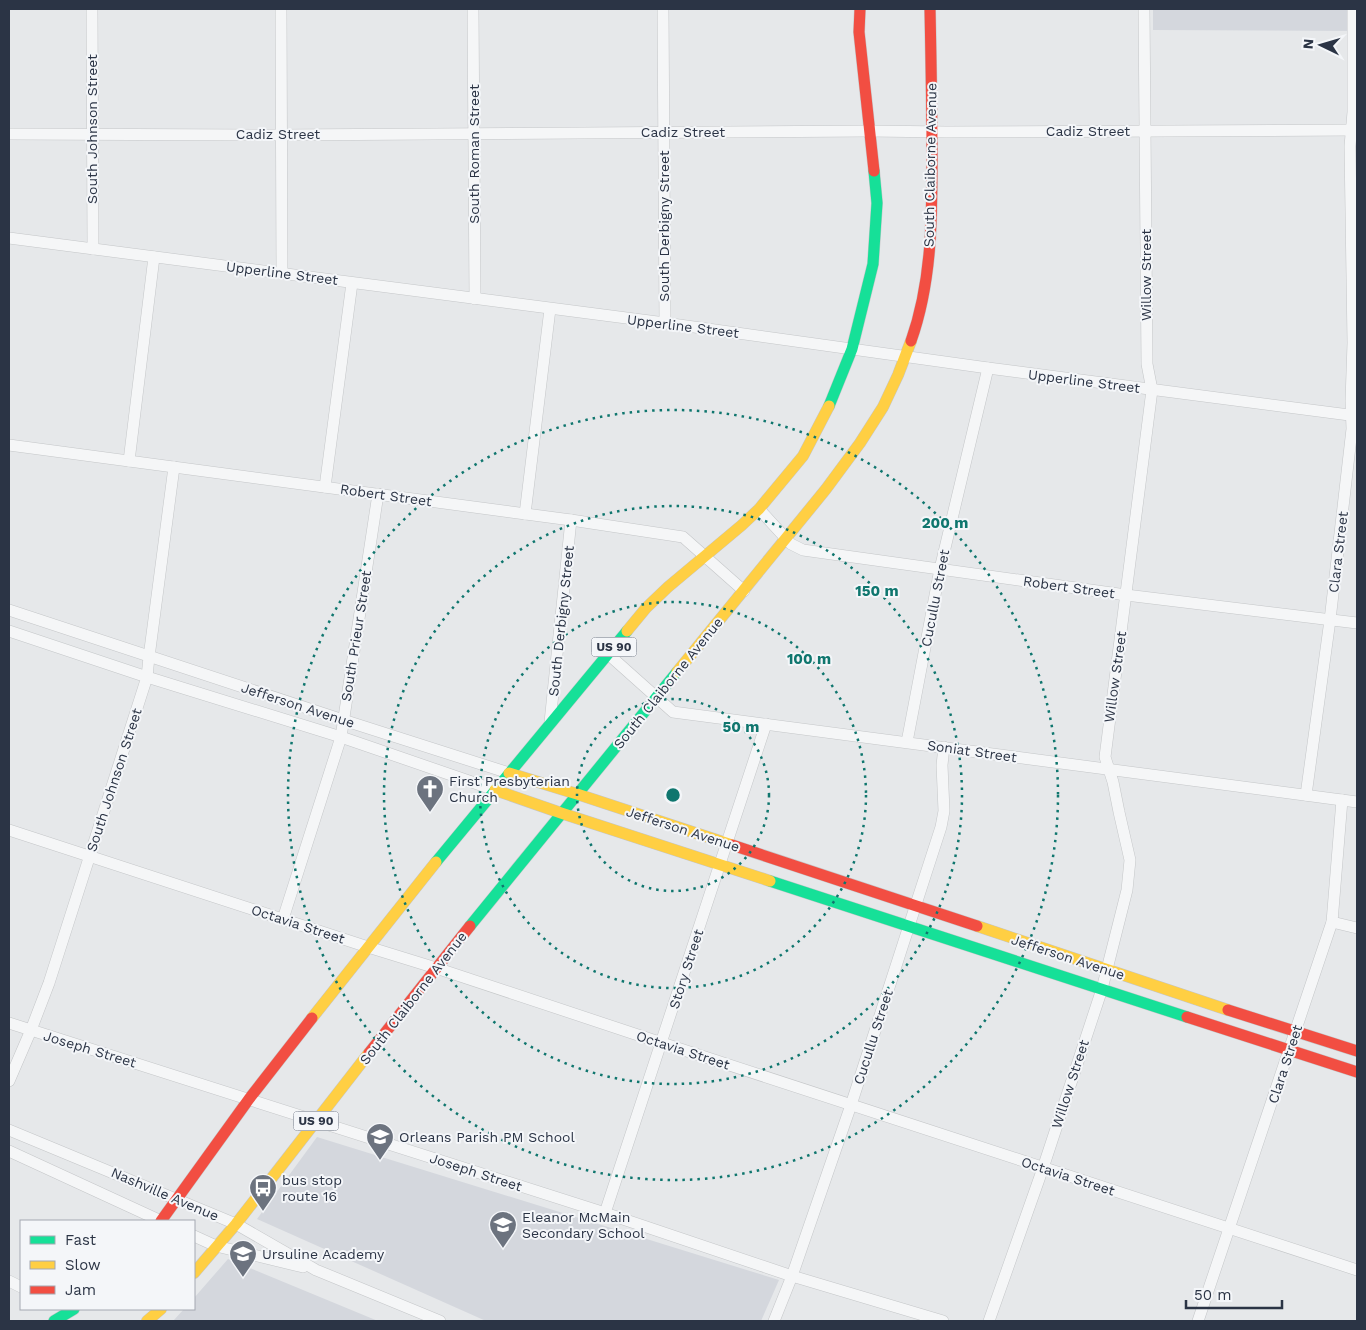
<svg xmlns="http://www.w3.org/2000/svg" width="1366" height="1330" viewBox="0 0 1366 1330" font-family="'Work Sans',sans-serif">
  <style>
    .built { fill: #d4d7dd }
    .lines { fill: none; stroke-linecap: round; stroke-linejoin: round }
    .street-casing { stroke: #c4c6c8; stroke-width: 12 }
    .fast-casing { stroke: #c4c6c8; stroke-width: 12 }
    .slow-casing { stroke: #c4c6c8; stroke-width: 12 }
    .jam-casing { stroke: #c4c6c8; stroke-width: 12 }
    .street { stroke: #f5f6f7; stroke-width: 11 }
    .fast { stroke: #16e098; stroke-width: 11 }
    .slow { stroke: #ffcf43; stroke-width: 11 }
    .jam { stroke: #f24e42; stroke-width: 11 }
    .ring { fill: none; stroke: #0f766e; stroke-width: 2.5; stroke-dasharray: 2.5 5 }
    .labels { text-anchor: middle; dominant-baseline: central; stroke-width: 4; stroke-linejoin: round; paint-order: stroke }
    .shield { fill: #f4f6f9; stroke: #676e7b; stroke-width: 1 }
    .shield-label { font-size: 12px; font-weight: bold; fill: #2b3445 }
    .street-label { font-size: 14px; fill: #2b3445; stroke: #f4f6f9 }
    .poi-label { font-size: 14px; fill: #2b3445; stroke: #f4f6f9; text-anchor: start }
    .centre { fill: #0f766e; stroke: #f4f6f9; stroke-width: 2.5 }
    .ring-label { font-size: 15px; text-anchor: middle; font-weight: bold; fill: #0f766e; stroke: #f4f6f9; stroke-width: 4; stroke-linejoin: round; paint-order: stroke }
  </style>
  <rect width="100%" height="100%" fill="#e6e8ea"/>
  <g class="built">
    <polygon points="1153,9 1357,9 1357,31 1153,30"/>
    <polygon points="317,1137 779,1280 761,1321 486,1321 257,1219"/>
    <polygon points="228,1259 378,1321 173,1321 184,1309 194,1309 194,1298"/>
  </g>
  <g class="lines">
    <defs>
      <g id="street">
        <polyline points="92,9 93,249"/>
        <polyline points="281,9 282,274"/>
        <polyline points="473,9 475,299"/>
        <polyline points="663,9 665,323"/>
        <polyline points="9,134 281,135 870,131 946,132 1357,130"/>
        <polyline points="9,238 665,323 988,368 1357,416"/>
        <polyline points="9,445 571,520 683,537 744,591"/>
        <polyline points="129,461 154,257"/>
        <polyline points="325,487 352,283"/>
        <polyline points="759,509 791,544 803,550 1126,595 1357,623"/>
        <polyline points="525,514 550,309"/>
        <polyline points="9,610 343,720 509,773"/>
        <polyline points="9,631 147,677 341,737 495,790"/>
        <polyline points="608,654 673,712 1357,802"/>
        <polyline points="550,722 571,520"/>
        <polyline points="907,742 940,569 988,368"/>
        <polyline points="1306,795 1330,620 1352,429 1351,401 1353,343 1350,146 1353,112 1353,9"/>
        <polyline points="9,830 368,947 436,968 662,1043 1357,1270"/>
        <polyline points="283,919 341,737 378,494"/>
        <polyline points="1332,922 1357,928"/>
        <polyline points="9,1023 605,1213 792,1276 943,1321"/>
        <polyline points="9,1081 31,1030 49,983 147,677 149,657 174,467"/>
        <polyline points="9,1130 236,1224 316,1270 440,1321"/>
        <polyline points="9,1151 161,1221"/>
        <polyline points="605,1213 766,724"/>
        <polyline points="194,1236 216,1246 303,1267"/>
        <polyline points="9,1281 21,1287"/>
        <polyline points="774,1321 792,1276 851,1105 941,827 944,811 942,765 944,747"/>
        <polyline points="989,1321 1043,1168 1102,989 1127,890 1130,860 1119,812 1113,782 1105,757 1152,390 1147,364 1144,9"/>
        <polyline points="1198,1321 1332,922 1342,800"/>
      </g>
      <g id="fast">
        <polyline points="829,406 852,349 873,264 877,203 874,171"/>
        <polyline points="436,862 627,631"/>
        <polyline points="770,881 1187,1017"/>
        <polyline points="470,926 677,672"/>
        <polyline points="54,1321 74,1309"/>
      </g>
      <g id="slow">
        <polyline points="627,631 646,608 668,587 742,525 759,509 803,456 829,406"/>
        <polyline points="677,672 826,489 860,443 883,407 898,375 911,341"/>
        <polyline points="509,773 577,794 732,845"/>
        <polyline points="495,790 561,813 770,881"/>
        <polyline points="977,926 1228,1010"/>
        <polyline points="312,1018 436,862"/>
        <polyline points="194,1273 236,1224 369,1053"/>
        <polyline points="147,1321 161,1309"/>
      </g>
      <g id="jam">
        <polyline points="860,9 859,32 874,171"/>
        <path d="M 911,341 C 932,282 932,219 932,157 C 932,108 931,58 930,9"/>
        <polyline points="732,845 977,926"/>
        <polyline points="1228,1010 1357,1051"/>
        <polyline points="1187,1017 1357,1072"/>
        <polyline points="369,1053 470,926"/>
        <polyline points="161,1221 249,1099 312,1018"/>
      </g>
    </defs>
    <use href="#street" class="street-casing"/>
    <use href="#fast" class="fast-casing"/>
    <use href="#slow" class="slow-casing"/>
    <use href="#jam" class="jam-casing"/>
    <use href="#street" class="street"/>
    <use href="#fast" class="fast"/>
    <use href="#slow" class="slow"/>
    <use href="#jam" class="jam"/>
  </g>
  <g class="ring">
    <circle cx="673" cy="795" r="96"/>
    <circle cx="673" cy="795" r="193"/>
    <circle cx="673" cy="795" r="289"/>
    <circle cx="673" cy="795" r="385"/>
  </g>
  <defs>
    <symbol id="church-pin" viewBox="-11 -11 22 30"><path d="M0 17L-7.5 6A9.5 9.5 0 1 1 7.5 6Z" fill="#6c737f" stroke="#f4f6f9"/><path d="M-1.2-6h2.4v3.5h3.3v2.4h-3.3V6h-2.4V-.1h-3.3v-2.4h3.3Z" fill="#fff"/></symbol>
    <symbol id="school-pin" viewBox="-11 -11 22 30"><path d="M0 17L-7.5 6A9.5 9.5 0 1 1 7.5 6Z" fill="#6c737f" stroke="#f4f6f9"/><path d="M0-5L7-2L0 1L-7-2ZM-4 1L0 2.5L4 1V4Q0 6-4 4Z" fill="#fff"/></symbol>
    <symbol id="bus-pin" viewBox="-11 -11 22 30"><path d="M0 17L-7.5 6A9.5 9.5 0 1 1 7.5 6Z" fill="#6c737f" stroke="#f4f6f9"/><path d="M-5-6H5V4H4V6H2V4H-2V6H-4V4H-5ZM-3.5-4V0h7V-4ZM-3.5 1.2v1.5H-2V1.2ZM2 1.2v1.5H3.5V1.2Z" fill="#fff"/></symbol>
  </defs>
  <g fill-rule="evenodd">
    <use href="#church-pin" x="414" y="773" width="32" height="43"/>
    <use href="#school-pin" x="364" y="1121" width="32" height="43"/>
    <use href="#bus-pin" x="247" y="1172" width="32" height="43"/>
    <use href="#school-pin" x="487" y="1209" width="32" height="43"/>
    <use href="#school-pin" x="227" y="1238" width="32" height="43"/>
  </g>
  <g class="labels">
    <g class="shield">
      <rect x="591.5" y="637.5" width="45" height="19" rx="4"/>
      <rect x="293.5" y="1111.5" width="45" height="19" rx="4"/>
    </g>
    <g class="shield-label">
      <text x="614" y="647">US 90</text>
      <text x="316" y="1121">US 90</text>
    </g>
    <g class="street-label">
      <text transform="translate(92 129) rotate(-90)">South Johnson Street</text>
      <text x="1088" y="131">Cadiz Street</text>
      <text x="683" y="132">Cadiz Street</text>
      <text x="278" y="134">Cadiz Street</text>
      <text transform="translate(474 154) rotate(-90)">South Roman Street</text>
      <text transform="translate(930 165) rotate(-89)">South Claiborne Avenue</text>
      <text transform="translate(664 226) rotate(-90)">South Derbigny Street</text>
      <text transform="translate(282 273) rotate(7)">Upperline Street</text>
      <text transform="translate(1146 275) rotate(-90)">Willow Street</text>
      <text transform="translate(683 326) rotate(7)">Upperline Street</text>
      <text transform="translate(1084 381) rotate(7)">Upperline Street</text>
      <text transform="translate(386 495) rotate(8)">Robert Street</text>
      <text transform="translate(1338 552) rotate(-83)">Clara Street</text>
      <text transform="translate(1069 587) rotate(8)">Robert Street</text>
      <text transform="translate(935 598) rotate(-79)">Cucullu Street</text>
      <text transform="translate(561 621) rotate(-84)">South Derbigny Street</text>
      <text transform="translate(356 636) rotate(-81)">South Prieur Street</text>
      <text transform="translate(1115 677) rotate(-82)">Willow Street</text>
      <text transform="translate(668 683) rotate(-51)">South Claiborne Avenue</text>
      <text transform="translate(298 705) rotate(18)">Jefferson Avenue</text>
      <text transform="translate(972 751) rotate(8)">Soniat Street</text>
      <text transform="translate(114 780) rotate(-72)">South Johnson Street</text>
      <text transform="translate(683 829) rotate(18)">Jefferson Avenue</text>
      <text transform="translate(298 924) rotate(18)">Octavia Street</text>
      <text transform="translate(1068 957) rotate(18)">Jefferson Avenue</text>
      <text transform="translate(686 969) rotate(-72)">Story Street</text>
      <text transform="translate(413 998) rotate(-52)">South Claiborne Avenue</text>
      <text transform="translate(873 1037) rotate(-72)">Cucullu Street</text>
      <text transform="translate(90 1049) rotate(17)">Joseph Street</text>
      <text transform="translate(683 1050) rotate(18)">Octavia Street</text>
      <text transform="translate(1285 1064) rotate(-72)">Clara Street</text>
      <text transform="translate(1070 1084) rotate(-72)">Willow Street</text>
      <text transform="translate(476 1172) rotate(18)">Joseph Street</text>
      <text transform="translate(1068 1176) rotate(18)">Octavia Street</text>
      <text transform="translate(165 1194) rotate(23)">Nashville Avenue</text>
    </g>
    <g class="poi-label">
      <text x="449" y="781">First Presbyterian<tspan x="449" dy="16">Church</tspan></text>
      <text x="399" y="1137">Orleans Parish PM School</text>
      <text x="282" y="1180">bus stop<tspan x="282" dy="16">route 16</tspan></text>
      <text x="522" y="1217">Eleanor McMain<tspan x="522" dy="16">Secondary School</tspan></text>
      <text x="262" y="1254">Ursuline Academy</text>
    </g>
  </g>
  <circle cx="673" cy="795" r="8" class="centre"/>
  <g class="ring-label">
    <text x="945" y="528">200 m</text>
    <text x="877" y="596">150 m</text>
    <text x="809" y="664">100 m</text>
    <text x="741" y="732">50 m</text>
  </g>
  <rect width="1366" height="1330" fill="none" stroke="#2b3445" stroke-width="20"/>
  <rect x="20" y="1220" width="175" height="90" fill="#f4f6f9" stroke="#a4a8b1"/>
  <rect x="30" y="1236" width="25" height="8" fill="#16e098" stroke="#a4a8b1"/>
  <text x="65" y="1245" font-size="15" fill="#2b3445">Fast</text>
  <rect x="30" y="1261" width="25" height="8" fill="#ffcf43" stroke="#a4a8b1"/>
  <text x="65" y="1270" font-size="15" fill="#2b3445">Slow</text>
  <rect x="30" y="1286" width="25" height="8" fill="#f24e42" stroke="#a4a8b1"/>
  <text x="65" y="1295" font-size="15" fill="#2b3445">Jam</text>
  <g transform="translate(1321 45) rotate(275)" stroke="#f4f6f9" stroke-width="4" paint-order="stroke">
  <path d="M0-4L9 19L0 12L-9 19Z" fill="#2b3445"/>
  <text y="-8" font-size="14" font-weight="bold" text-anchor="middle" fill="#2b3445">N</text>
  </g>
  <path d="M1186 1300v8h96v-8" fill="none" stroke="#2b3445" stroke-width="2.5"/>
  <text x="1194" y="1300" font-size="15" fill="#2b3445" stroke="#f4f6f9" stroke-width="4" paint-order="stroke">50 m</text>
</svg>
